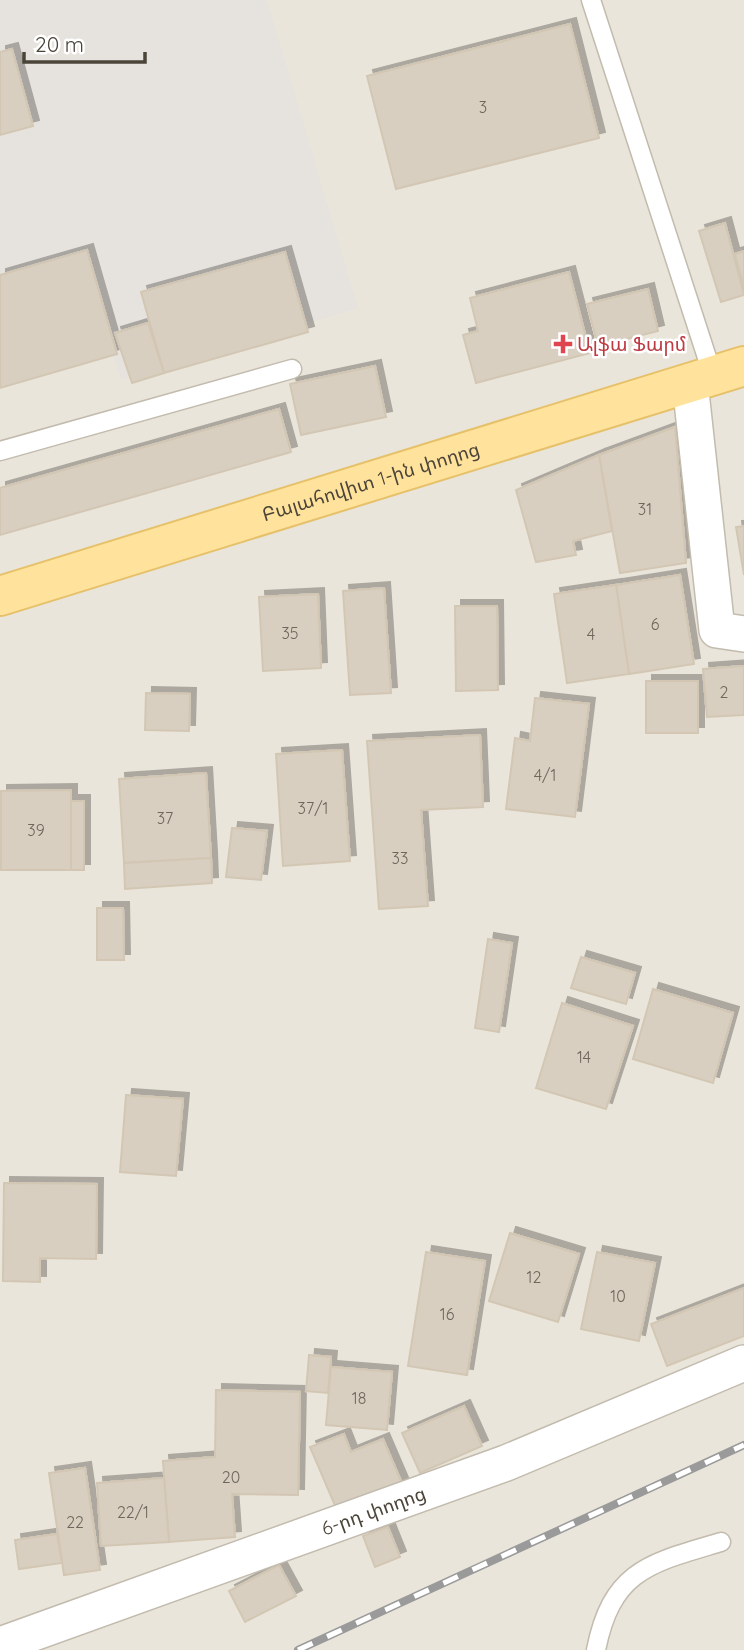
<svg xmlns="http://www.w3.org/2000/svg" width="744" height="1650" viewBox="0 0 744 1650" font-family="Quicksand,'Noto Sans Armenian',sans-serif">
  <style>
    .residential { fill: #eae5da }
    .industrial { fill: #e6e2dd }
    .building { fill: #d8cfc1; stroke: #d3c7b4; stroke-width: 2; filter: url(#shadow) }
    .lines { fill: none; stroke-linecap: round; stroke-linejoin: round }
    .service-casing { stroke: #c2bbae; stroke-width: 21 }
    .minor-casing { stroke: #c2bbae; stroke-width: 38 }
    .primary-casing { stroke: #e6c16a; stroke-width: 42 }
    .service { stroke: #fff; stroke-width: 18 }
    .minor { stroke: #fff; stroke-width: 35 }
    .primary { stroke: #ffe39c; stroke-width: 38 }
    .rail-casing { stroke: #9a9a9a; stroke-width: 8 }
    .rail { stroke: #fff; stroke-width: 5; stroke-dasharray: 16; stroke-linecap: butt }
    .health-dot { fill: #e0444e; stroke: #fff; stroke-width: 2.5 }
    .labels { text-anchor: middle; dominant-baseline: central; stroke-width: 5; stroke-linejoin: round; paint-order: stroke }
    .number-label { font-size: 16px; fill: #6e675b }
    .health-label { font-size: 19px; fill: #be3a42; stroke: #fff; text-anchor: start }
    .street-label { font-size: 19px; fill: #4b4439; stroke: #fff }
  </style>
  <defs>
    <filter id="shadow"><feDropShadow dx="6" dy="-6" stdDeviation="0" flood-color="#0004"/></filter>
  </defs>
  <rect width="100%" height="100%" fill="#f6f3ec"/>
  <rect class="residential" x="0" y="0" width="744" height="1650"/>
  <polygon class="industrial" points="0,0 267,0 358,308 121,379 112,353 0,389"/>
  <g class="building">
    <polygon points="570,24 599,138 396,189 367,76"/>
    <polygon points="12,49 33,126 0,135 0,52"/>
    <polygon points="725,223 744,295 721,302 699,231"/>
    <polygon points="87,250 117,354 0,388 0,275"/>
    <polygon points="744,251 744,287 735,254"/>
    <polygon points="285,252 308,332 164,373 141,292"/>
    <polygon points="569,272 590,353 476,383 463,335 478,331 470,298"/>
    <polygon points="648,289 658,331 598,346 587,304"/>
    <polygon points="148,323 164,373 132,383 115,333"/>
    <polygon points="375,366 386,417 301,435 290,384"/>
    <polygon points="279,409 291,452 0,535 0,488"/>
    <polygon points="675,427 686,563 620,573 599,455"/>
    <polygon points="599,455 612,531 573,541 576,555 536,562 516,490"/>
    <polygon points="744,526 744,575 736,527"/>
    <polygon points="680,575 694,664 629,674 616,585"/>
    <polygon points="616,585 629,674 567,683 554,594"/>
    <polygon points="384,588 391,693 350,695 343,591"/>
    <polygon points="318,594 321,668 263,671 259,597"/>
    <polygon points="455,606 497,606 498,690 456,691"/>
    <polygon points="744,666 744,715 707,717 703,669"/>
    <rect x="646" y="681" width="52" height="52"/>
    <polygon points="146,693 190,694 189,731 145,730"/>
    <polygon points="535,698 589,704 575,817 506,809 515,738 530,741"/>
    <polygon points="480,735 483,807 421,810 428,906 379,909 367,741"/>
    <polygon points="342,750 350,861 283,866 276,754"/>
    <polygon points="206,773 211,858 124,863 119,779"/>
    <polygon points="71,790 71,870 1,870 1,791"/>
    <rect x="71" y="801" width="13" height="69"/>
    <polygon points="232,828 267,831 261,880 226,877"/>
    <polygon points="211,858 212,883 125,889 124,863"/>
    <polygon points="97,908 123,908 124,960 97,960"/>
    <polygon points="488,939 512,943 499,1032 475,1028"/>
    <polygon points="581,957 635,973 626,1004 571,988"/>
    <polygon points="653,989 733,1013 713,1083 633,1059"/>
    <polygon points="562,1003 633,1026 606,1109 536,1088"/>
    <polygon points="126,1095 183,1099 176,1176 120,1172"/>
    <polygon points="4,1183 97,1184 96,1259 40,1258 40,1282 3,1281"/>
    <polygon points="510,1233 579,1254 558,1322 489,1301"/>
    <polygon points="426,1252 485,1261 467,1375 408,1366"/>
    <polygon points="597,1252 655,1263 639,1341 581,1329"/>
    <polygon points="744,1288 744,1336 667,1366 651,1324"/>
    <polygon points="309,1355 331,1357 328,1393 306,1391"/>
    <polygon points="331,1367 392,1372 387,1430 326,1425"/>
    <polygon points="216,1390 300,1392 298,1495 232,1494 235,1537 169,1542 163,1461 215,1457"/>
    <polygon points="464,1406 482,1446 420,1473 402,1433"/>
    <polygon points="344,1434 351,1452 383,1439 404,1488 339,1515 310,1447"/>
    <polygon points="85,1468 100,1570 64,1575 49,1473"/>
    <polygon points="164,1478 169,1542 101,1546 97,1483"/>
    <polygon points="388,1527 400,1557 375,1567 363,1536"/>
    <polygon points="57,1534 62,1563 19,1569 15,1540"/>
    <polygon points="279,1565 296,1596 245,1622 229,1591"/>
  </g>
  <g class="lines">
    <defs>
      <g id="service">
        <polyline points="591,0 713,376"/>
        <polyline points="0,451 292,369"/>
        <path d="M 596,1650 C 612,1569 651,1563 721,1542"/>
      </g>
      <g id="minor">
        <polyline points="690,383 717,630 744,634"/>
        <path id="s1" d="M 0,1645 L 506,1463 L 744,1363"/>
      </g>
      <g id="primary">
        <path id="s2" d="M 0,596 L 744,366"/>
      </g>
    </defs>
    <use href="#service" class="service-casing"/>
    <use href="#minor" class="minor-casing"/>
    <use href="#primary" class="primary-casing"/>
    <use href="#service" class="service"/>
    <use href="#minor" class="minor"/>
    <use href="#primary" class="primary"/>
    <defs>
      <polyline id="rail" points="298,1650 744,1445"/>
    </defs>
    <use href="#rail" class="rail-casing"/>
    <use href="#rail" class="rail"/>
  </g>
  <path class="health-dot" d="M559.5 333.5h7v7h7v7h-7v7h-7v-7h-7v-7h7z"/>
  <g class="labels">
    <g class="number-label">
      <text x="483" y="107">3</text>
      <text x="645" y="509">31</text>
      <text x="655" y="624">6</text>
      <text x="290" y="633">35</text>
      <text x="591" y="634">4</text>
      <text x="724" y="692">2</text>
      <text x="545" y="775">4/1</text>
      <text x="313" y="808">37/1</text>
      <text x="165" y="818">37</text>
      <text x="36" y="830">39</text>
      <text x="400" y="858">33</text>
      <text x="584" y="1057">14</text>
      <text x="534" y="1277">12</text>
      <text x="618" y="1296">10</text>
      <text x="447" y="1314">16</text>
      <text x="359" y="1398">18</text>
      <text x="231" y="1477">20</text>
      <text x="133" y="1512">22/1</text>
      <text x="75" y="1522">22</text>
    </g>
    <g class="health-label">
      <text x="577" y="344">Ալֆա Ֆարմ</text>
    </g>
    <g class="street-label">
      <text stroke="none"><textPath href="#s2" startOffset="388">Բալահովիտ 1-ին փողոց</textPath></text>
      <text stroke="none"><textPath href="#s1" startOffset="397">6-րդ փողոց</textPath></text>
    </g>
  </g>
  <path d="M24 52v10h121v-10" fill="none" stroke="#4b4439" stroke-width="3.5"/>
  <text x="35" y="52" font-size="21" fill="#4b4439" stroke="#ffffff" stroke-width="5" paint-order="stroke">20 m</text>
</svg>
